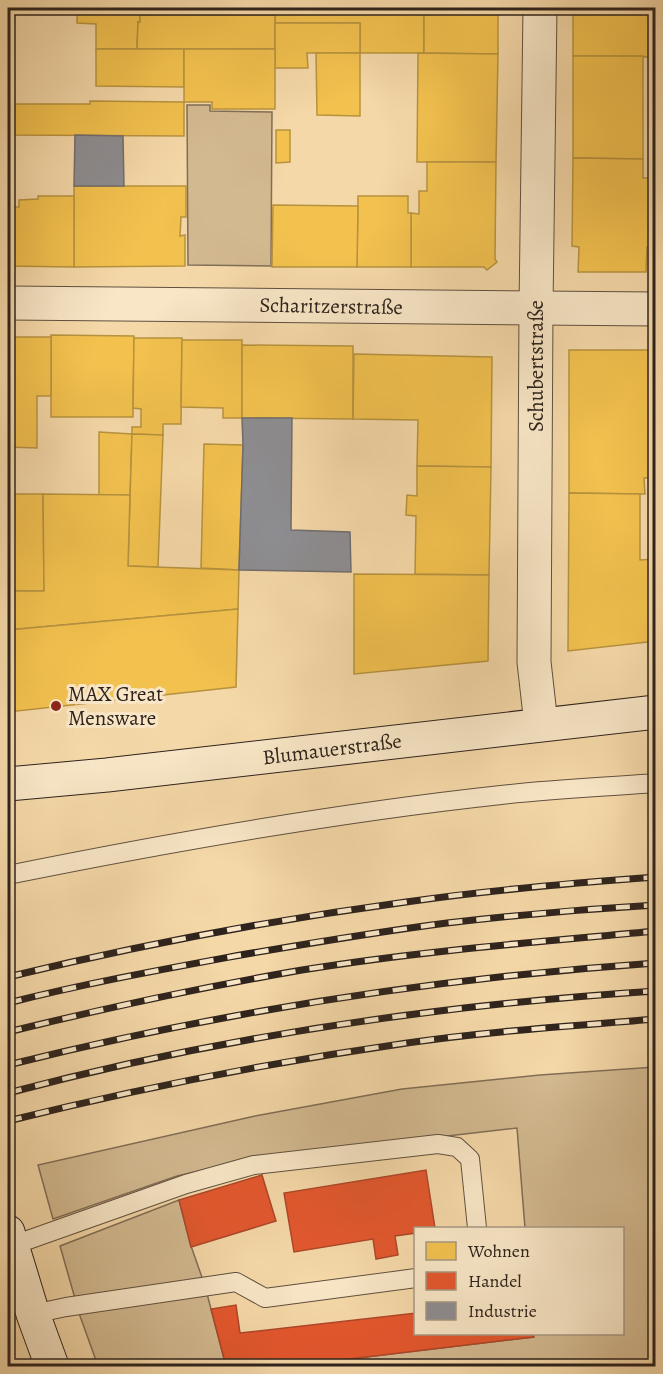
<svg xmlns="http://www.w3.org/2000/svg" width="663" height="1374" viewBox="0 0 663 1374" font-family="Alegreya,serif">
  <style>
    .green { fill: #d3b990; stroke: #806e56; stroke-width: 1.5 }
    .homes { fill: #f2c14e; stroke: #b7923f; stroke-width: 1.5 }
    .shops { fill: #e4572e; stroke: #ad4729; stroke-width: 1.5 }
    .industry { fill: #8d8d92; stroke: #706d6f; stroke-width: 1.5 }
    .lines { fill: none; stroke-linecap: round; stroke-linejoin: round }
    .lane-casing { stroke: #60503f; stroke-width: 20 }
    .street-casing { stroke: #60503f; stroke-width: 35 }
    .secondary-casing { stroke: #2e231c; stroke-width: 35 }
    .lane { stroke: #f8e6c6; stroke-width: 18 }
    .street { stroke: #f8e6c6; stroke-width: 33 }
    .secondary { stroke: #f8e6c6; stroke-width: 33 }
    .rail-casing { stroke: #2e231c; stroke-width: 7 }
    .rail { stroke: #f8e6c6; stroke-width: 4.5; stroke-dasharray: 14; stroke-linecap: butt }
    .poi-dot { fill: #8f2418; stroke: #f8e6c6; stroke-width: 2 }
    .labels { text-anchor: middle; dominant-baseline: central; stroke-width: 6; stroke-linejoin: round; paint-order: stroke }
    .street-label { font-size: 21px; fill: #2e231c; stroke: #f8e6c6 }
    .poi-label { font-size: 21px; fill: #2e231c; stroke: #f8e6c6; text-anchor: start }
  </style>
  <rect width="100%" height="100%" fill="#f5d8a8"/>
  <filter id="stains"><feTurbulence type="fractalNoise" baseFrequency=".00333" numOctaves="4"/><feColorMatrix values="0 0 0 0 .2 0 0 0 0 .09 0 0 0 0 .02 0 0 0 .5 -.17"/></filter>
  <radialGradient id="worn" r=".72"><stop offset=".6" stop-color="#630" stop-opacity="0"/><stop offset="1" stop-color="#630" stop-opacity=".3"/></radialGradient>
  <g class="green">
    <polygon points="187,105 210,105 210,111 272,112 271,266 188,265"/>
    <polygon points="655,1067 655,1366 291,1366 533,1337 533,1334 622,1334 622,1228 525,1228 517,1128 257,1158 177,1176 53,1219 38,1165 255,1116 402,1089 540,1075"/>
    <polygon points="179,1200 191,1246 205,1286 226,1366 98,1366 80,1316 60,1246"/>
  </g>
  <g class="homes">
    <polygon points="77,8 140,8 140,22 138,22 137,49 96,49 96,24 77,23"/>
    <polygon points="275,8 424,8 424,53 360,53 360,23 275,23"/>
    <polygon points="424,8 498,8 498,54 424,53"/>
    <polygon points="573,8 656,8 656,19 651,18 651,57 573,56"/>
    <polygon points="140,15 275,15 275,49 137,49 138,22 140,22"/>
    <polygon points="275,23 360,23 360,53 307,53 308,68 275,68"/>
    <polygon points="96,49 184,49 184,87 96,86"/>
    <polygon points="184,49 275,49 275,109 212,109 212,102 184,102"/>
    <polygon points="316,53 360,53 360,116 317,115"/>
    <polygon points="418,53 498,54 496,162 417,162"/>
    <polygon points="573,56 643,56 643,159 573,158"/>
    <polygon points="90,101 184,102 184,136 8,135 8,104 90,104"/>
    <polygon points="276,130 290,130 290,162 276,163"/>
    <polygon points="573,158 643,159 643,178 656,178 656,246 647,247 646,272 578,272 579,247 572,246"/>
    <polygon points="427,162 496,162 495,259 497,262 487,270 484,267 411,267 411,213 419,214 419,191 427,191"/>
    <polygon points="74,186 186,186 186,217 181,217 180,236 185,235 185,266 74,267"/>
    <polygon points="38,196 74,196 74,267 8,266 8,207 19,207 19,200 38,199"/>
    <polygon points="358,196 408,196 408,213 411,213 411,267 357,267"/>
    <polygon points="273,205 358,206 357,267 272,267"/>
    <polygon points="51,335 134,336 133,417 51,417"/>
    <polygon points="8,337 51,337 51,396 37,396 37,448 8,447"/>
    <polygon points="134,338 182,338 181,424 163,424 163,435 132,434 132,427 141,427 141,409 133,408"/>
    <polygon points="182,340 242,340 242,418 223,418 223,408 181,407"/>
    <polygon points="242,345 353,346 353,419 242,418"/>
    <polygon points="569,350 656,350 656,463 652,462 652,478 644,478 645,494 569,493"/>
    <polygon points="354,354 492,357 491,467 417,466 418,420 353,419"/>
    <polygon points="99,432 132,434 130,495 99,495"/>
    <polygon points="132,434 163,435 158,567 128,566"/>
    <polygon points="204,444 243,445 239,570 201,568"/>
    <polygon points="417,466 491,467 489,575 415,574 416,516 406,515 407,495 417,496"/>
    <polygon points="569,493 640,494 640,560 656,559 656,641 568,651"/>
    <polygon points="8,494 43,494 44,591 8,591"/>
    <polygon points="43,494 130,495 128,566 239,570 238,609 8,630 8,591 44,591"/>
    <polygon points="354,574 489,575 488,661 354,674"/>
    <polygon points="238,609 236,687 8,712 8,630"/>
  </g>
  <g class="shops">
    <polygon points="426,1170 435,1228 416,1228 416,1233 395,1236 398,1255 376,1259 373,1239 294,1252 284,1193"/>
    <polygon points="262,1175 276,1221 191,1247 179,1200"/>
    <polygon points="236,1305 240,1333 416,1313 416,1334 533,1334 534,1337 291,1366 226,1366 211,1309"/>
  </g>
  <g class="industry">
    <polygon points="75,135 123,136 124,186 74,186"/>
    <polygon points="242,418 292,418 291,530 350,532 351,572 239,570 243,445"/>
  </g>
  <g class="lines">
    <defs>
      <g id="lane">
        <path d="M 8,875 C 171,842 335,813 501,795 C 552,789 604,787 656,783"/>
        <polyline points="11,1246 186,1184 254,1165 438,1144 457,1147 470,1159 477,1228"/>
        <polyline points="33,1314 66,1307 236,1282 265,1298 416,1278"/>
      </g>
      <g id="street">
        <polyline points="540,8 536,308 534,662 541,724"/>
        <polyline points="8,303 656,309"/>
      </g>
      <g id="secondary">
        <polyline points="8,784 107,775 656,712"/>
        <polyline points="8,1232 33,1314 52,1366"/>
      </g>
    </defs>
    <use href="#lane" class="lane-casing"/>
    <use href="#street" class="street-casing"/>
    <use href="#secondary" class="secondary-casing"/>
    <use href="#lane" class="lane"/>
    <use href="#street" class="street"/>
    <use href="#secondary" class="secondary"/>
    <defs>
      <g id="rail">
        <path d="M 8,977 C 139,945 272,920 406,902 C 489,890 572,883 656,877"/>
        <path d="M 8,1003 C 82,984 159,970 235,956 C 305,944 376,932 447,923 C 516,915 586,909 656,905"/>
        <path d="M 8,1032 C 105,1008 203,987 302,970 C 419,951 538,942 656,931"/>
        <path d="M 8,1065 C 220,1012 437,978 656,963"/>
        <path d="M 8,1093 C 219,1037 437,1005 656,991"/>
        <path d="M 8,1121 C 140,1088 273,1062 407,1043 C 490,1031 573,1026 656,1019"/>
      </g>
    </defs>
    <use href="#rail" class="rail-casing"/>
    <use href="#rail" class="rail"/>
  </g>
  <circle class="poi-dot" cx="56" cy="706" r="6"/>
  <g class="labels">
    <g class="street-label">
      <text transform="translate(331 306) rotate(1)">Scharitzerstraße</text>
      <text transform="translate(536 366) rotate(-90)">Schubertstraße</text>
      <text transform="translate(332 749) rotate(-7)">Blumauerstraße</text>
    </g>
    <g class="poi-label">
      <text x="68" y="694">MAX Great<tspan x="68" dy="24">Mensware</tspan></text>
    </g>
  </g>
  <rect width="663" height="1374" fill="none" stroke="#f5d8a8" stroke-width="30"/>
  <rect x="9" y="9" width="645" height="1356" fill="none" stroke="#2e231c" stroke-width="3"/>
  <rect x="15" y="15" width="633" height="1344" fill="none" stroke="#2e231c" stroke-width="1.5"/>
  <rect x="414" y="1227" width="210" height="108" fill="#f8e6c6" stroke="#a79882" stroke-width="1.5"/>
  <rect x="426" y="1242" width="30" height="18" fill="#f2c14e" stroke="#a79882" stroke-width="1.5"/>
  <text x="468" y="1257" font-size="18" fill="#2e231c">Wohnen</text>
  <rect x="426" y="1272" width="30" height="18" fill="#e4572e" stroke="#a79882" stroke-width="1.5"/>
  <text x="468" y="1287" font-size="18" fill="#2e231c">Handel</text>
  <rect x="426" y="1302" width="30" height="18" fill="#8d8d92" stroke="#a79882" stroke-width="1.5"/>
  <text x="468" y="1317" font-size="18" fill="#2e231c">Industrie</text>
  <rect width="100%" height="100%" filter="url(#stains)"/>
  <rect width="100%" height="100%" fill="url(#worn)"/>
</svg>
